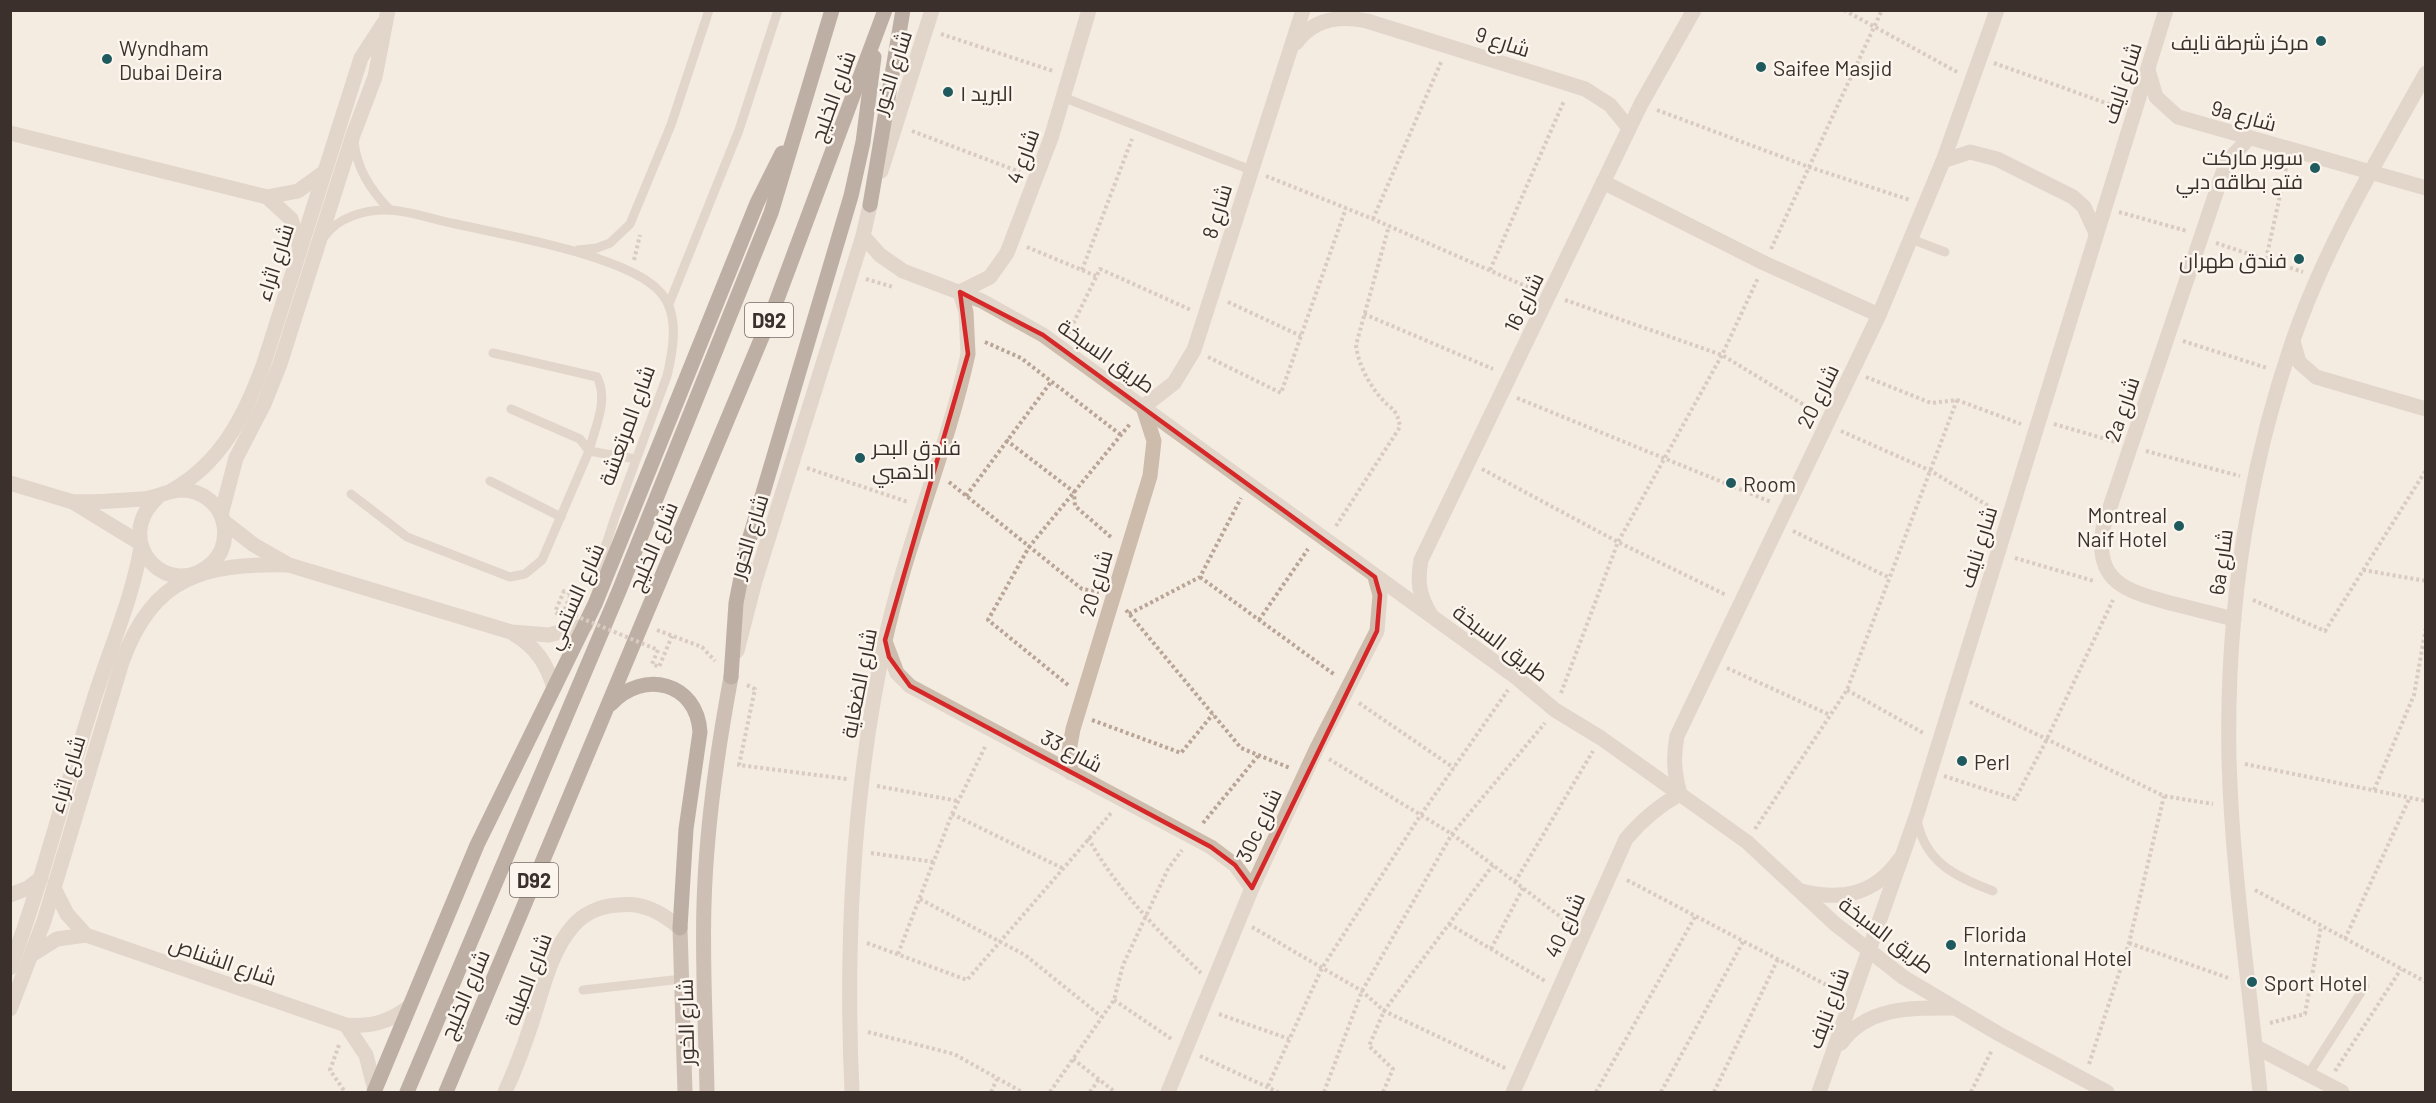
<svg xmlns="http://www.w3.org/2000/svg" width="2436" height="1103" viewBox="0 0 2436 1103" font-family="Barlow,Cairo,sans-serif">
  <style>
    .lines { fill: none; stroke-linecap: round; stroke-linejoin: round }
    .path { stroke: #b9a596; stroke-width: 4; stroke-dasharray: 3 3; stroke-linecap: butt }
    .service { stroke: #cdbbac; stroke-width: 9 }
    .minor { stroke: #cdbbac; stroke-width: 15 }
    .tertiary { stroke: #cdbbac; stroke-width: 15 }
    .secondary { stroke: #a18a7d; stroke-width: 15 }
    .primary { stroke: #7d675c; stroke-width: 15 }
    .path-bridge { stroke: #b9a596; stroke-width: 4; stroke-dasharray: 3 3; stroke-linecap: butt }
    .marked { fill: none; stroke: #d62828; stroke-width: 4.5; stroke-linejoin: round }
    .poi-dot { fill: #1f5a5e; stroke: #fbf5ee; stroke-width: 2 }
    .labels { text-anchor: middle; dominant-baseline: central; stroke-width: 5; stroke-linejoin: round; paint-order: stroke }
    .shield { fill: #fbf5ee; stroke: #756b66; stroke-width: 1.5 }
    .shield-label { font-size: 20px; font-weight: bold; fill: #3b302b }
    .street-label { font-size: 21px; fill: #3b302b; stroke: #fbf5ee }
    .poi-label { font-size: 21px; fill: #3b302b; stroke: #fbf5ee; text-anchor: start }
  </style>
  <rect width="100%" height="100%" fill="#f4ebe1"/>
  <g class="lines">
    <g class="path">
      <polyline points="1844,10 1957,72"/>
      <polyline points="941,34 1053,71"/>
      <polyline points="1994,63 2120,108"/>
      <polyline points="1657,110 1809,167 1910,200"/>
      <polyline points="912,131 1020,172"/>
      <polyline points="1266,176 1373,219 1532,289"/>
      <polyline points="2119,212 2187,231"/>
      <polyline points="1373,219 1442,60"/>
      <polyline points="2216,243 2303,272"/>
      <polyline points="1027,247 1096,276"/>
      <polyline points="1771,249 1882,10"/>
      <polyline points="2266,259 2287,164"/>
      <polyline points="634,260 640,235"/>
      <polyline points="1082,270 1132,139"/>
      <polyline points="1490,270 1564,101"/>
      <polyline points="866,279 893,287"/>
      <polyline points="1565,300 1722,355 1814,411"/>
      <polyline points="1228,302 1301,336"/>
      <polyline points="1364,314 1493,369"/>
      <polyline points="1068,334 1100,269 1191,310"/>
      <polyline points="2183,341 2267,368"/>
      <polyline points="985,342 1021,358 1121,435"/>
      <polyline points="1208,357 1281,393 1346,208"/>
      <polyline points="1866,377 1931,403 1957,400 2021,424"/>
      <polyline points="1517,398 1771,502"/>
      <polyline points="2054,424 2116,442"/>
      <polyline points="1841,431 1931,471 1995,510"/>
      <polyline points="1006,440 1074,492 1075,506 1112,538"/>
      <polyline points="2146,451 2240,476"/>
      <polyline points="807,468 908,502"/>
      <polyline points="1482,469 1618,542 1726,595"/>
      <polyline points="949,482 1082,589 1099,592"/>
      <polyline points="966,496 1051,382"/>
      <path d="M 1336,526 L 1400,427 C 1397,408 1392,411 1380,397 C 1368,382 1358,364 1356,345 L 1389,226"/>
      <polyline points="1793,531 1888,577"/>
      <polyline points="2015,558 2094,581"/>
      <polyline points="2363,570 2426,581"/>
      <polyline points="1200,577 1335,675"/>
      <polyline points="2253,600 2325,631 2426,470"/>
      <polyline points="1126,610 1241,748 1290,768"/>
      <polyline points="558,614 555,612 564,591 571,594 564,611"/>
      <polyline points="1129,614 1200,577 1241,498"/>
      <polyline points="1259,620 1308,549"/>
      <polyline points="657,630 702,647 715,661"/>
      <polyline points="658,650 652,664 659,667 672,636"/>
      <polyline points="1727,668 1830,715"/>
      <polyline points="747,685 755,689 739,765 847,779"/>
      <polyline points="1068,685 988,620 1029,547 1130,424"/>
      <polyline points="1847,690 1925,734"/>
      <polyline points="1561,693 1618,542 1722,355 1758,278"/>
      <polyline points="1970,702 2164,796 2213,804"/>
      <polyline points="1359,703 1454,768"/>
      <polyline points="1092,720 1181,753 1213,714"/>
      <polyline points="1329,759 1452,834 1570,924"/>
      <polyline points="2245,764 2426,801"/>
      <polyline points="1944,776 2015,799 2044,745 2113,600"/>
      <polyline points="877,786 958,801"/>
      <polyline points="2374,790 2414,695 2426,627"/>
      <polyline points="952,814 1062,868"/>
      <polyline points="1203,823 1258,756"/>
      <polyline points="1755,829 1847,690 1957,400"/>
      <path d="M 1088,838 C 1118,891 1158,931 1201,973"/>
      <polyline points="871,853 934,862"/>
      <polyline points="1627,880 1838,991"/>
      <polyline points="1515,882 1593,751"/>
      <polyline points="2255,890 2426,982"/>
      <polyline points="920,899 1025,955 1102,1017"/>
      <polyline points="1449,924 1545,981"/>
      <polyline points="1252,927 1362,991 1384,1011 1507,1069"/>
      <polyline points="2345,939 2410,797"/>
      <polyline points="867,943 967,980 1112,812"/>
      <polyline points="2129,943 2231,979"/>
      <polyline points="1491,949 1523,888"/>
      <polyline points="898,954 952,814 986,745"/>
      <polyline points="1114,1000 1173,1040"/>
      <polyline points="1219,1014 1289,1039"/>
      <polyline points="2270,1023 2305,1014 2321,926"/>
      <polyline points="868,1032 954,1054 1022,1092"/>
      <polyline points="339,1045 330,1070 345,1092"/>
      <polyline points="1200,1056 1278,1092"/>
      <polyline points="1073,1059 1115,1092"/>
      <polyline points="2089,1064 2129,943 2164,796"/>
      <polyline points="2335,1071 2401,969"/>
      <polyline points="1268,1086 1322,968 1420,816 1508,690"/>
      <polyline points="991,1092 997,1079"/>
      <polyline points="1050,1092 1114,1000 1123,965 1168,869 1182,850"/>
      <polyline points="1090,1092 1099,1079"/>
      <polyline points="1324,1092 1362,991 1452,834 1545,723"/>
      <polyline points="1383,1092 1393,1069 1369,1046 1384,1011 1493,865"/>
      <polyline points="1596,1092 1696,915"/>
      <polyline points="1661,1092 1744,940"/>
      <polyline points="1714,1092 1778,959"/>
      <polyline points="1971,1092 1992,1050"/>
    </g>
    <g class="service">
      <polyline points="1065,98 1251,170"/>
      <path d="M 354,142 C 357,170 371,191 390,210"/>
      <path d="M 324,237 C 338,217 366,209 389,210 C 411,211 435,220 456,224 C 504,235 631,256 661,293 C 680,315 673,351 667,376 L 615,517 L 601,560 L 597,587"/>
      <polyline points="1911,239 1945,252"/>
      <polyline points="578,250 597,248 610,243 630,224 671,125 709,10"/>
      <polyline points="669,304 739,130 778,10"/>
      <path d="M 493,353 L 597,377 C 609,400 595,427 589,451 L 636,459"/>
      <polyline points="490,481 561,517"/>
      <polyline points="351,494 407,537 510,577 525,574 542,560 589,451 580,439 511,409"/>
      <path d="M 1917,819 C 1924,862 1956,877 1993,891"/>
      <polyline points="583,990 682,979"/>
      <polyline points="2308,1075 2365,986"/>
    </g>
    <g class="minor">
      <path d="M 1296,43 C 1313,19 1339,15 1367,21 L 1585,89 L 1610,105 L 1629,128"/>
      <polyline points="2148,70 2156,97 2178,117 2426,188"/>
      <polyline points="10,133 267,197 298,191 323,173"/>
      <polyline points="1943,161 1970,152 1997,159 2073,197 2084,207 2096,233"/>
      <polyline points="881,171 932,10"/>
      <polyline points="1603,182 1764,263 1879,315"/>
      <polyline points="267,197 291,219 300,248"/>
      <polyline points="2293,341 2299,362 2316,377 2426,409"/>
      <polyline points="10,483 73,502 140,543"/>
      <path d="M 171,491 C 221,463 245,416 264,363 L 361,58 L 383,24"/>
      <path d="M 73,502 C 96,502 119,501 142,499 C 156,498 168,490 182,490 C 202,490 221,505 224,525 C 226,539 223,553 212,563 C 169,603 110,542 157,498"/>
      <polyline points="221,515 236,458 264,404 280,364 353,135 375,77 388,10"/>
      <polyline points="223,521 254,545 289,565 511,632 549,635 586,625"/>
      <path d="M 1431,615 C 1419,596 1417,582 1421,560 L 1641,104 L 1694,10"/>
      <path d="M 2234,619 C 2213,614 2191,608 2170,603 C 2126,591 2094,582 2103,528 L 2221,178 L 2227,162 L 2249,138"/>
      <path d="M 514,634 C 536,647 547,664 554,688"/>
      <polyline points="886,644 897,673 910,686 1211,847 1235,865 1252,888"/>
      <polyline points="1071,773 1069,751 1073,729 1150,476 1154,441 1143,407 1174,383 1194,350 1303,10"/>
      <path d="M 54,888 L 67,914 L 86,935 L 346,1025 C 371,1027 389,1022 409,1007"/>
      <polyline points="10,895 28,888 41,878"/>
      <polyline points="33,954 57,939 86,935"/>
      <path d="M 10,968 C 43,880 65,789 94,699 C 110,648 132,600 141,547"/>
      <path d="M 10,1009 L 44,921 L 122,662 C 153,576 204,563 289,565"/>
      <polyline points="346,1025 366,1055 375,1090"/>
      <polyline points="2256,1047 2342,1092"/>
      <path d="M 505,1092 C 516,1068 525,1044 533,1019 C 543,988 551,951 573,926 C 584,913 601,906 618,905 C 643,902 661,912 680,928"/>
      <path d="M 852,1092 C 845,942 853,789 885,641 C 906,544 947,451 968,354 L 966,312 L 960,292 L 990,277 L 1007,253 L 1051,138 L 1089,10"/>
      <polyline points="1168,1092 1252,888 1316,750 1377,631 1380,595 1375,577"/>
      <path d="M 1513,1092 L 1626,839 C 1642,820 1658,806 1680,794 C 1674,773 1673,757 1677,736 L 1879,315 L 1943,161 L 1997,10"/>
      <path d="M 2260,1092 C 2249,982 2232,870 2229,759 C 2226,617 2247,474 2293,340 C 2326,245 2377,161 2426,73"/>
    </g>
    <g class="tertiary">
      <polyline points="863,236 880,255 903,271 982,301 1043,335 1517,678 1555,710 1601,738 1747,842 1834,923 1903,977 1999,1034 2107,1092"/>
      <polyline points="737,651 755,581 863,236 870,205"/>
      <path d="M 1801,891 C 1841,901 1874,895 1899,860"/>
      <path d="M 1841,1043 C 1868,1006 1912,1008 1953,1008"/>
      <polyline points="1819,1092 1917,814 2166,10"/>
    </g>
    <g class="secondary">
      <polyline points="680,928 685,1092"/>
      <path d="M 707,1092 C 706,1030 702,967 704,905 C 706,828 717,752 731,677"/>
    </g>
    <g class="primary">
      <polyline points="870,205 903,10"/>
      <polyline points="731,677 736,603 747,547 851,196 863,142 874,57"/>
      <path d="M 611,704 C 643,669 697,682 700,732 L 686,829 L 680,928"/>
      <polyline points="374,1092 477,845 595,604 757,203 782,153"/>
      <polyline points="407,1092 619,591 771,213 832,10"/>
      <polyline points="446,1092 772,313 885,10"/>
    </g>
    <polyline class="path-bridge" points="564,611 658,650"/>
  </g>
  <path d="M0 0H2436V1103H0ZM 960,292 L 1043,335 L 1375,577 L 1380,595 L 1377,631 L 1252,888 L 1235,865 L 1211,847 L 910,686 L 889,657 L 885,640 L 968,354 Z" fill="#f4ebe1" fill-opacity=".55" fill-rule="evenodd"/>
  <path class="marked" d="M 960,292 L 1043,335 L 1375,577 L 1380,595 L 1377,631 L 1252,888 L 1235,865 L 1211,847 L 910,686 L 889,657 L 885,640 L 968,354 Z"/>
  <g class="poi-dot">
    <circle cx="2321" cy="41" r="6"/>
    <circle cx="107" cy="59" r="6"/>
    <circle cx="1761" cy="67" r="6"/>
    <circle cx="948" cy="92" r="6"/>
    <circle cx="2315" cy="168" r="6"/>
    <circle cx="2299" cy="259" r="6"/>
    <circle cx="860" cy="458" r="6"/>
    <circle cx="1731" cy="483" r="6"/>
    <circle cx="2179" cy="526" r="6"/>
    <circle cx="1962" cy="761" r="6"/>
    <circle cx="1951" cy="945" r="6"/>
    <circle cx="2252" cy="982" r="6"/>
  </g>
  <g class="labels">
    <g class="shield">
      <rect x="745" y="303" width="48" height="34" rx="4.5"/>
      <rect x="510" y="863" width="48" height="34" rx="4.5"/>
    </g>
    <g class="shield-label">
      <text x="769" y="320">D92</text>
      <text x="534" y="880">D92</text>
    </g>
    <g class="street-label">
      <text transform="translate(1503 41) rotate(18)">شارع 9</text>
      <text transform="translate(891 72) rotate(-72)">شارع الخور</text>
      <text transform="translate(2121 83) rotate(-72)">شارع نايف</text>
      <text transform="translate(832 96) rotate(-70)">شارع الخليج</text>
      <text transform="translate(2244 115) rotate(15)">9a شارع</text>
      <text transform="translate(1022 156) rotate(-70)">شارع 4</text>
      <text transform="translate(1216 211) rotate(-73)">شارع 8</text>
      <text transform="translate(274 262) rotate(-72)">شارع اثراء</text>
      <text transform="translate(1523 302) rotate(-64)">شارع 16</text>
      <text transform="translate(1107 355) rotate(35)">طريق السبخة</text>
      <text transform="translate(1817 396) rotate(-64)">شارع 20</text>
      <text transform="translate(2121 409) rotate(-71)">2a شارع</text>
      <text transform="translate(626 425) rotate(-70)">شارع المرتعشة</text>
      <text transform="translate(748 536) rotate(-73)">شارع الخور</text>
      <text transform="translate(652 546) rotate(-67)">شارع الخليج</text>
      <text transform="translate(1977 547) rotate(-73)">شارع نايف</text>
      <text transform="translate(2220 562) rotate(-82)">6a شارع</text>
      <text transform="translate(1095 583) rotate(-73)">شارع 20</text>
      <text transform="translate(574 596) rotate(-66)">شارع الستمي</text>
      <text transform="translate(1501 642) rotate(37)">طريق السبخة</text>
      <text transform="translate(858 683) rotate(-79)">شارع الضغاية</text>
      <text transform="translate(1072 750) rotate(28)">شارع 33</text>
      <text transform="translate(66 774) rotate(-73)">شارع اثراء</text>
      <text transform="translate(1258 825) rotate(-65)">30c شارع</text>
      <text transform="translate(1564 925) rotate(-66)">شارع 40</text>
      <text transform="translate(1887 934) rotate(37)">طريق السبخة</text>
      <text transform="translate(223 960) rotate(19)">شارع الشناص</text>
      <text transform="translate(527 979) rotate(-69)">شارع الطبلة</text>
      <text transform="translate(464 994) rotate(-67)">شارع الخليج</text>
      <text transform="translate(1827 1008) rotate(-70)">شارع نايف</text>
      <text transform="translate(685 1022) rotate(-91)">شارع الخور</text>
    </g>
    <g class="poi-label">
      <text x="2309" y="41" text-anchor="end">مركز شرطة نايف</text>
      <text x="119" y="47">Wyndham<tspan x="119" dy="24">Dubai Deira</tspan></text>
      <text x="1773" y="67">Saifee Masjid</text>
      <text x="960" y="92">البريد ١</text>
      <text x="2303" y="156" text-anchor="end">سوبر ماركت<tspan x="2303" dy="24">فتح بطاقه دبي</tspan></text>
      <text x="2287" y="259" text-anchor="end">فندق طهران</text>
      <text x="872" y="446">فندق البحر<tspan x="872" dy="24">الذهبي</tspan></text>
      <text x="1743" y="483">Room</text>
      <text x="2167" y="514" text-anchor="end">Montreal<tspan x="2167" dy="24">Naif Hotel</tspan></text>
      <text x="1974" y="761">Perl</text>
      <text x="1963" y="933">Florida<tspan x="1963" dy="24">International Hotel</tspan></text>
      <text x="2264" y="982">Sport Hotel</text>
    </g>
  </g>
  <rect width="2436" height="1103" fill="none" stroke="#3b302b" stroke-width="24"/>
</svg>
